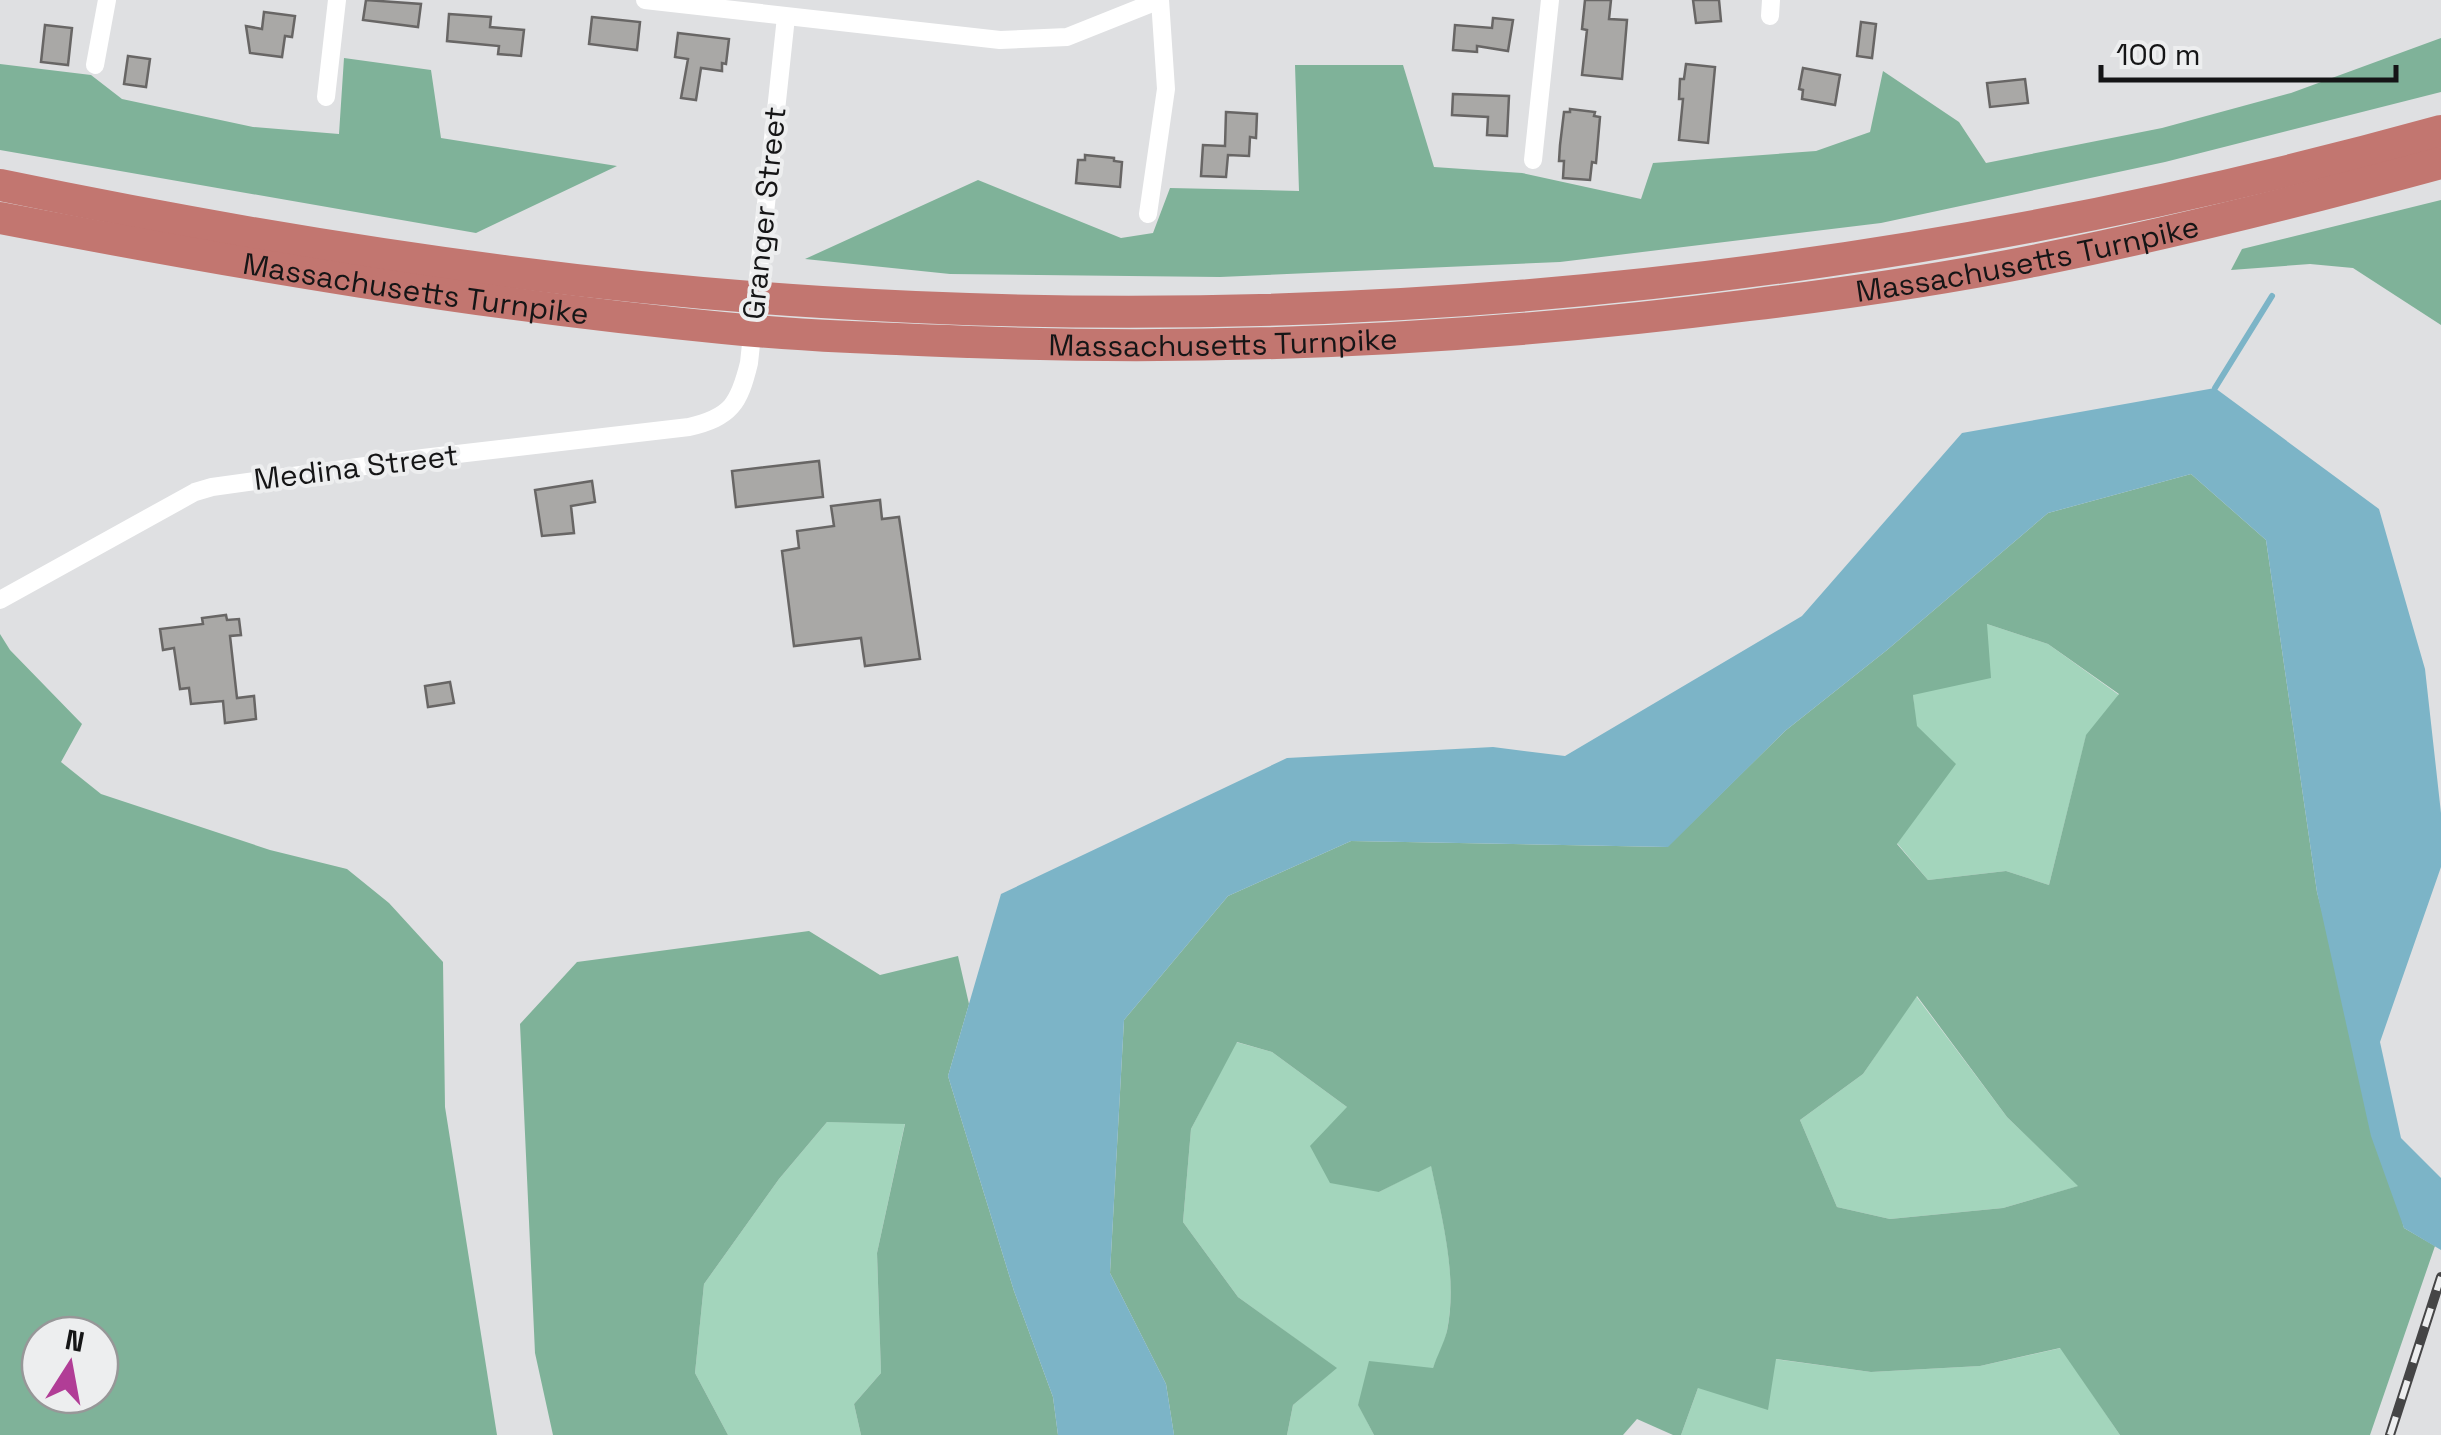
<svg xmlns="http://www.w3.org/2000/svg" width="2441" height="1435" viewBox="0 0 2441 1435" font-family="'Space Grotesk',sans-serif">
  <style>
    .green { fill: #a3d5bc }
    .forest { fill: #7fb299; fill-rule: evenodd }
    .water { fill: #7cb4c7 }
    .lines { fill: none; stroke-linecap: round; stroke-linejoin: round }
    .stream { stroke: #7cb4c7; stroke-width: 6 }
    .building { fill: #a9a8a6; stroke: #686665; stroke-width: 2.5 }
    .minor { stroke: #fff; stroke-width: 18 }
    .motorway { stroke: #c27670; stroke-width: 32 }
    .rail-casing { stroke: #454546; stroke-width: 10 }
    .rail { stroke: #edeeef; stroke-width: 6; stroke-dasharray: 19; stroke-linecap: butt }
    .labels { text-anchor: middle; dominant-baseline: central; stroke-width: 8; stroke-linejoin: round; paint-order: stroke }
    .street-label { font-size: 30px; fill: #151516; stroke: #edeeef }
  </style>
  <rect width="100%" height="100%" fill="#dfe0e2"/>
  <g class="green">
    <polygon points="1987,624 2048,644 2119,695 2086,736 2049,885 2006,871 1928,880 1897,843 1955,764 1916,726 1913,695"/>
    <polygon points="1916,996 2007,1117 2079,1186 2003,1208 1890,1219 1837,1207 1800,1120 1863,1074"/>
    <path d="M 1236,1042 L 1272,1052 L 1347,1107 L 1379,1192 L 1431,1165 C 1442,1218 1458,1276 1447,1331 C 1445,1343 1438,1356 1433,1368 L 1358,1404 L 1374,1435 L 1287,1435 L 1293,1405 L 1336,1368 L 1238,1297 L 1183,1222 L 1191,1129 Z"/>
    <polygon points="827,1122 905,1123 877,1253 881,1373 854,1404 861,1435 728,1435 695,1373 704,1284 779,1179"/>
    <polygon points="2061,1348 2120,1435 1681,1435 1698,1388 1775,1359 1871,1372 1980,1366"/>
  </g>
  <g class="forest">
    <polygon points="2441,38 2441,92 2165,162 1881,223 1560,262 1220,277 950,274 805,259 978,180 1121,238 1153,233 1170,188 1299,191 1295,65 1403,65 1434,167 1522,173 1641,199 1653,163 1816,151 1870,132 1883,71 1959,122 1986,163 2162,128 2291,93"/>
    <polygon points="344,58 431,70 441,138 617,166 476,233 0,150 0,64 91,75 122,99 253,127 339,134"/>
    <polygon points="2441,200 2441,325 2353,268 2310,264 2231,270 2242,249"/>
    <path d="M 2191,474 L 2266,540 L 2317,892 L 2404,1228 L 2435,1246 L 2370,1435 L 2120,1435 L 2060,1348 L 1980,1366 L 1871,1372 L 1776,1359 L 1768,1410 L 1698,1388 L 1681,1435 L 1673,1435 L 1637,1419 L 1623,1435 L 1374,1435 L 1358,1405 L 1369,1361 L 1433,1368 C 1437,1356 1444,1343 1447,1331 C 1458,1278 1442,1218 1431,1166 L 1379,1192 L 1330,1183 L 1310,1146 L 1347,1107 L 1272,1052 L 1237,1042 L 1191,1129 L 1183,1222 L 1238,1297 L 1337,1368 L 1293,1405 L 1287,1435 L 1174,1435 L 1166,1384 L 1110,1273 L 1124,1020 L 1228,896 L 1351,841 L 1667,847 L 1785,731 L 1887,650 L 2048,513 ZM 1987,624 L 2048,644 L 2119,694 L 2086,735 L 2049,885 L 2006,871 L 1928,880 L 1897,844 L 1956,764 L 1917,726 L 1913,695 L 1991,678 ZM 1917,996 L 2007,1117 L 2078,1186 L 2003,1208 L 1890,1219 L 1837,1207 L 1800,1120 L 1863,1074 Z"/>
    <path d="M 0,634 L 10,650 L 82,724 L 61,762 L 101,794 L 270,850 L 347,869 L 389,903 L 443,962 L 445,1107 L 497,1435 L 0,1435 ZM 40,1335 L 100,1335 L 100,1395 L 40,1395 Z"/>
    <polygon points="809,931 880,975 958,956 969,1004 948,1076 1014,1291 1053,1397 1058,1435 861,1435 854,1404 881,1373 877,1253 905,1124 827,1122 779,1179 704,1284 695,1373 728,1435 553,1435 535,1353 520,1024 577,962"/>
  </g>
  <polygon class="water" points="2215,388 2379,509 2425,669 2441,813 2441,867 2380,1042 2401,1138 2441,1178 2441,1250 2404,1228 2371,1136 2317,892 2266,540 2191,474 2048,513 1887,650 1785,731 1668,847 1351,841 1228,896 1124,1020 1110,1273 1166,1384 1174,1435 1058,1435 1053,1397 1014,1291 948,1076 1001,894 1287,758 1493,747 1565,756 1802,616 1962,433"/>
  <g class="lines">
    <polyline class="stream" points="2215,388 2272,296"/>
  </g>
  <g class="building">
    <polygon points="366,0 421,4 418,27 363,20"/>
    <polygon points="1585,0 1611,0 1609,19 1627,20 1622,79 1582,75 1587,30 1582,29"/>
    <polygon points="1693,0 1719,0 1721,21 1696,23"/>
    <polygon points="264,12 295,16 292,37 285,36 282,57 250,53 246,26 262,29"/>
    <polygon points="449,14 491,17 490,27 524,30 521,56 498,54 499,46 447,41"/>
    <polygon points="592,17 640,22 637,50 589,44"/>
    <polygon points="1493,18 1513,20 1508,51 1477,46 1477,52 1453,50 1455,25 1492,28"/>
    <polygon points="1861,22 1876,24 1872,58 1857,56"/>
    <polygon points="45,25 72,28 68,65 41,62"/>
    <polygon points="678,33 729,39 726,64 722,63 722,71 701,68 696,100 681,98 688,59 675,57"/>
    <polygon points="128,56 150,59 146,87 124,84"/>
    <polygon points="1686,64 1715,67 1708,143 1679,140 1683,99 1679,99 1680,79 1684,79"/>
    <polygon points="1803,68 1840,75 1835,105 1802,99 1803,90 1799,89"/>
    <polygon points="2025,79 2028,103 1990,107 1987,83"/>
    <polygon points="1453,94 1509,96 1507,136 1487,135 1488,117 1452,115"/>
    <polygon points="1570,109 1595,112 1594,116 1600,117 1596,163 1592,162 1590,180 1563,178 1564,161 1559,161 1560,145 1564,112 1570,112"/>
    <polygon points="1226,112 1257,114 1256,138 1250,137 1249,156 1228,155 1226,177 1201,176 1203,145 1225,146"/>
    <polygon points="1085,155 1114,158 1114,161 1122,162 1120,187 1076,183 1078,160 1085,160"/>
    <polygon points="819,461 823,497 736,507 732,471"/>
    <polygon points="592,481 595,502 571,506 574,533 542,536 535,490"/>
    <polygon points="880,500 882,519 899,517 920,659 865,666 861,638 794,646 782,551 799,548 797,531 834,526 831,506"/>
    <polygon points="226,615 227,620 239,619 241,635 230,636 237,698 254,696 256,719 225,723 223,701 191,704 189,688 180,689 174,648 163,650 160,629 203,624 202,618"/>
    <polygon points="450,682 454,703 428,707 425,686"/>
  </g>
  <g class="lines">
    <g class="minor">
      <polyline points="645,0 1000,40 1067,37 1160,0"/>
      <polyline points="1770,16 1771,0"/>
      <polyline points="95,65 107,0"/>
      <polyline points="326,97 337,0"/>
      <polyline points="1533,160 1550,0"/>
      <polyline points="1148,214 1166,89 1160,0"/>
      <path d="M 0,600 L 195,492 L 212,487 L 423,458 L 689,427 C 731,417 739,404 749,363 L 786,17"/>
    </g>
    <g class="motorway">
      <path d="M 0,185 C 270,241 546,285 822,302 C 1372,337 1910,278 2441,131"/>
      <path id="s1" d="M 0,218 C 239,264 480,305 723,328 C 805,336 888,339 970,342 C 1231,352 1491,338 1750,305 C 1848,293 1946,279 2043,259 C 2177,232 2309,199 2441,163"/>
    </g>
    <defs>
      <polyline id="rail" points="2390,1435 2441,1277"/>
    </defs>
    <use href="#rail" class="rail-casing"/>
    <use href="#rail" class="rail"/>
  </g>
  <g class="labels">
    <g class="street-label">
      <text transform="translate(764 213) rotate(-84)">Granger Street</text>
      <text stroke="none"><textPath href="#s1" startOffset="2042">Massachusetts Turnpike</textPath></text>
      <text stroke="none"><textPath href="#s1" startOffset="422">Massachusetts Turnpike</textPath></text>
      <text stroke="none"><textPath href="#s1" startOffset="1232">Massachusetts Turnpike</textPath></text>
      <text transform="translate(356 467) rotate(-7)">Medina Street</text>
    </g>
  </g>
  <g transform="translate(70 1365) rotate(11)"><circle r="48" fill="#edeeef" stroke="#979798" stroke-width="2.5"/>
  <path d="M0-8L18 38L0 25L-18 38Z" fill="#b13d96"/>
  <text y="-15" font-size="28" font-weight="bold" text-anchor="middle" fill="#151516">N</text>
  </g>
  <path d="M2101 65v15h295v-15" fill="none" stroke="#151516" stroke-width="5"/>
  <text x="2116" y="65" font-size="30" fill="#151516" stroke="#edeeef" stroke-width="8" paint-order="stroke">100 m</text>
</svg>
